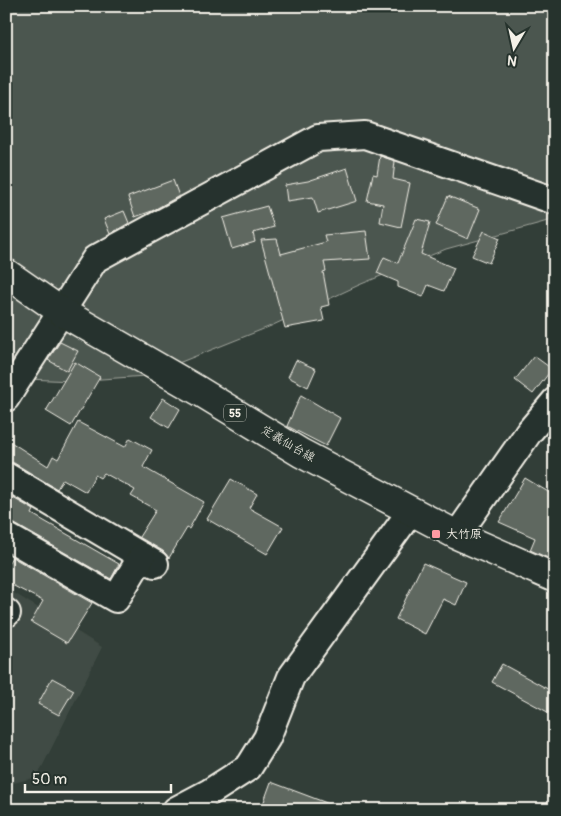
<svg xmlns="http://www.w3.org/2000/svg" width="561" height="816" viewBox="0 0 561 816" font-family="Pangolin,'Klee One',sans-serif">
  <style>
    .built { fill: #404b44 }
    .green { fill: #4c564f; stroke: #a0a49c }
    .building { fill: #5f6861; stroke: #f4f1e8 }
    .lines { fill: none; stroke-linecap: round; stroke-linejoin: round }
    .minor-casing { stroke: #f4f1e8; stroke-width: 30 }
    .major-casing { stroke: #f4f1e8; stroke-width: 31 }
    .minor { stroke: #26332d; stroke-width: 26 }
    .major { stroke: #26332d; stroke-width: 28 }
    .poi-dot { fill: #ff9aa2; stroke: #26332d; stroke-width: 2 }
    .labels { text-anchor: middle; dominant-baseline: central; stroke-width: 4; stroke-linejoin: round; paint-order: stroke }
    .shield { fill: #26332d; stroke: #b6b8b0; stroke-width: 1 }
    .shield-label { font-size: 11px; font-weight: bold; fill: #f4f1e8 }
    .street-label { font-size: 12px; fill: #f4f1e8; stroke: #26332d }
    .poi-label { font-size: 12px; font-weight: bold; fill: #f4f1e8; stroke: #26332d; text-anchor: start }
  </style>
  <rect width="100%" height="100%" fill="#323e38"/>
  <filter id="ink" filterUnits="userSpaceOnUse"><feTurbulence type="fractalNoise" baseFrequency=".02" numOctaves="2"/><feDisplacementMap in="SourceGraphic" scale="10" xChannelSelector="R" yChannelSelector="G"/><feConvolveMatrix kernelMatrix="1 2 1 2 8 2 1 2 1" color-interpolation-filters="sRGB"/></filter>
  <g filter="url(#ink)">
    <polygon class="built" points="6,588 102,647 37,777 6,785"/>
    <polygon class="green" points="6,6 555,6 555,219 446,249 359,285 271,326 146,376 72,381 6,378"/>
    <g class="building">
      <polygon points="380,156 395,161 393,179 410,183 401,227 380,222 383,204 367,201 373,174 377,175"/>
      <polygon points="347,168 357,201 318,213 313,197 287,201 285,185 308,181"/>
      <polygon points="173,180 179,196 152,211 135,217 128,197"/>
      <polygon points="448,196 480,209 468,239 436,225"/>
      <polygon points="267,206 274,227 253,233 255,242 232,249 223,218"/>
      <polygon points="124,211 129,223 110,234 104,219"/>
      <polygon points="416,219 430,222 421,254 454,268 444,291 428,285 423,297 398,287 398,282 377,273 384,257 398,263"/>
      <polygon points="366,231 370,259 324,262 326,271 323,272 329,305 321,307 324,321 285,328 261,240 277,239 281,254 326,242 324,235"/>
      <polygon points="484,231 500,238 489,263 472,256"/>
      <polygon points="60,342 78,351 67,371 48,360"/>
      <polygon points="534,356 552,369 533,394 515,380"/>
      <polygon points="296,360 316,369 308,387 288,377"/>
      <polygon points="75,362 100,377 71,426 46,411"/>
      <polygon points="301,395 340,418 326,446 287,426"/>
      <polygon points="163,398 180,409 169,428 151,417"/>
      <polygon points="78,422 125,447 130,438 152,450 143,467 204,502 189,529 187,528 169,558 163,551 139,537 156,510 131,496 135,490 104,473 100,478 95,475 86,492 63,479 57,489 14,463 6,461 6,439 48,466 53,456 58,459"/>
      <polygon points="525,478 555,496 555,561 530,550 535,538 499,522"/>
      <polygon points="231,479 257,494 249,508 283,527 267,554 207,519"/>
      <polygon points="6,494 34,510 32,514 119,564 111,579 13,523 6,521"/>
      <polygon points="12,557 92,603 67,643 31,622 43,601 6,582 6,567"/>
      <polygon points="423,563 466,582 456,605 443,599 425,634 396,619"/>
      <polygon points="502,664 555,693 555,716 492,682"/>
      <polygon points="52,678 74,690 59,715 38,704"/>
      <polygon points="271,782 340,808 340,810 270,810 262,807"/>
    </g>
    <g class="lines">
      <defs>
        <g id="minor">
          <polyline points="6,398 95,259 318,138 365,135 555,201"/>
          <polyline points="6,476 155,564"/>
          <polyline points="457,535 529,432 555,401"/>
          <polyline points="6,536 116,599 142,556"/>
          <polyline points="6,612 7,613"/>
          <polyline points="176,810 210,792 249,767 267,738 291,677 411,511"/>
        </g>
        <polyline id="major" points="6,273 62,312 199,391 301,453 457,535 555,578"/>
      </defs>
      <use href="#minor" class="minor-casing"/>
      <use href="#major" class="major-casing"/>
      <use href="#minor" class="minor"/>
      <use href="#major" class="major"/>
    </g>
  </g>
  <rect class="poi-dot" x="431" y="529" width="10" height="10" rx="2.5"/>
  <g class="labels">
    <rect class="shield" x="224" y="404.5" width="22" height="17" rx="4"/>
    <g class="shield-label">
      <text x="235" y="413">55</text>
    </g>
    <g class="street-label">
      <text transform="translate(288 444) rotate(30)">定義仙台線</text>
    </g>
    <g class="poi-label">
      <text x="446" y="534">大竹原</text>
    </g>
  </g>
  <rect width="561" height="816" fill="none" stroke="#26332d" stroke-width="25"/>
  <rect x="12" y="12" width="536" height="791" fill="none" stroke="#f4f1e8" stroke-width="2" filter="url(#ink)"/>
  <g transform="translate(514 48) rotate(189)" stroke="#26332d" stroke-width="4" paint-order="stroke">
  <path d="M0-4L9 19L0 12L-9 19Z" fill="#f4f1e8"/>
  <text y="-8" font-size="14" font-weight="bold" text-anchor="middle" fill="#f4f1e8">N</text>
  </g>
  <path d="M25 784v8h146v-8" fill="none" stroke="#f4f1e8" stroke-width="2.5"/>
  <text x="32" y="784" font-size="15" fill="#f4f1e8" stroke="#26332d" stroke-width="4" paint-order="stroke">50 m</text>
</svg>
